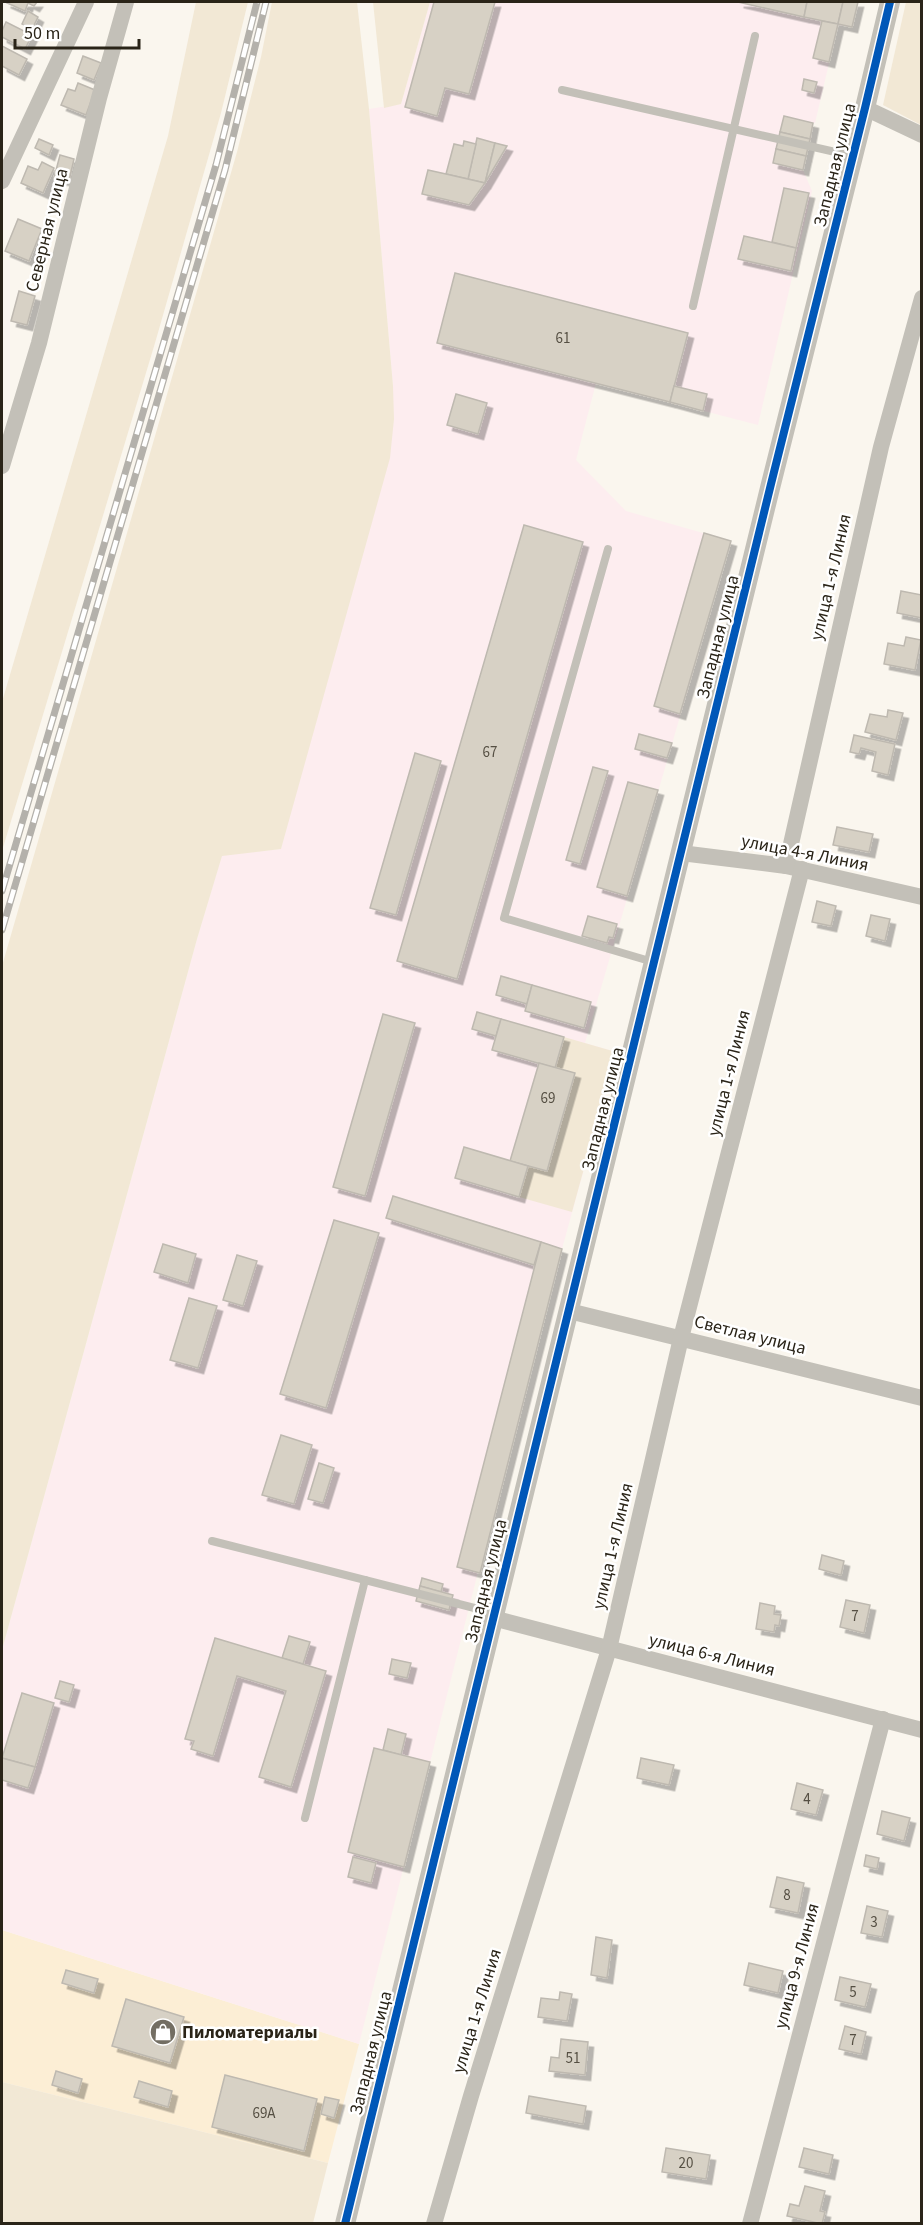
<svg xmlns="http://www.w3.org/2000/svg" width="923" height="2225" viewBox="0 0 923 2225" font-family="'Source Sans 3',sans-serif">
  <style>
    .built { fill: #fceed5 }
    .industrial { fill: #fdedef }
    .green { fill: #f2e8d5 }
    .building { fill: #d7d1c5; stroke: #beb9b0; stroke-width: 1.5; filter: url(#shadow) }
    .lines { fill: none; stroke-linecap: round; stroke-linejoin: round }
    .service { stroke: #c3c0b8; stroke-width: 8 }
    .minor { stroke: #c3c0b8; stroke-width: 16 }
    .tertiary { stroke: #c3c0b8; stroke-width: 20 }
    .rail-casing { stroke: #b4b1ab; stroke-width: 7 }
    .rail { stroke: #fff; stroke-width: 4.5; stroke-dasharray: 14; stroke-linecap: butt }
    .cycleway-casing { stroke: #fff; stroke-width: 11 }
    .cycleway { stroke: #0057b8; stroke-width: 8 }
    .labels { text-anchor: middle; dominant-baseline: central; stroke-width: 5; stroke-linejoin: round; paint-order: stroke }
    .number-label { font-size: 15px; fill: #554f43 }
    .street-label { font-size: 18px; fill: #2a2418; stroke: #fff }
    .poi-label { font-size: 18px; font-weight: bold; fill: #2a2418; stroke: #fff; text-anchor: start }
  </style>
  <defs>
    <filter id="shadow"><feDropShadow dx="5.5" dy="5.5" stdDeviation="0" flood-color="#0004"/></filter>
  </defs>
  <rect width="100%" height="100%" fill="#faf6ee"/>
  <polygon class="built" points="2,1930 359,2044 328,2163 2,2082"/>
  <polygon class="industrial" points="430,2 858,2 852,27 838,25 815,123 813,123 803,170 812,191 758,425 596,383 576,460 626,511 731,541 585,1043 616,1052 562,1249 478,1572 359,2044 2,1930 2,1650 197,939 222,855 281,849 393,386 369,109 401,104"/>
  <g class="green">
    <polygon points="196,2 248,2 221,113 155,343 2,851 2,702 168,136"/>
    <polygon points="272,2 357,2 369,109 393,386 394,419 390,458 281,849 222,856 197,939 2,1650 2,966 237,152 261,57"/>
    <polygon points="373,2 430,2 401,104 384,108"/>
    <polygon points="906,2 921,2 921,125 883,105"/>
    <polygon points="564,1037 616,1052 572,1212 519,1197 528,1166 547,1171 575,1074 555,1068"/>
    <polygon points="2,2082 328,2163 313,2223 15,2224 2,2221"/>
  </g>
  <g class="building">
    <polygon points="5,2 37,2 34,6 28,3 25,11"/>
    <polygon points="434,2 495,2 469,94 445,88 437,116 405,107"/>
    <polygon points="738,2 807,2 804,17"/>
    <polygon points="807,2 843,2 838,24 804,17"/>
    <polygon points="843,2 858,2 852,27 838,24"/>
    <polygon points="28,11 38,17 32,29 22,24"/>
    <polygon points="822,21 838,24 829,62 813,58"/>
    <polygon points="6,22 32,35 25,49 2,37 2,31"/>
    <polygon points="2,46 27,59 19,75 2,66"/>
    <polygon points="83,56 101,63 94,80 77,73"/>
    <polygon points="804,79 817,82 814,93 802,90"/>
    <polygon points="78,83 95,90 86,115 61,105 68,89 75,91"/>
    <polygon points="784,116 813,123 810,139 780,132"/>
    <polygon points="780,132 810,139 806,156 776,149"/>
    <polygon points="477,138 495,143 485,183 468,179"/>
    <polygon points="39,139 53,145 49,155 35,148"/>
    <polygon points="464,141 476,144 468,179 446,174 454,144 463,146"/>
    <polygon points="495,143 507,146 485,183"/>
    <polygon points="776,149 806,156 803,170 773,163"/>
    <polygon points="60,155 74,159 69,181 54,178"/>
    <polygon points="42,162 54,168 43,193 21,183 28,166 38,170"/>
    <polygon points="428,170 446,174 485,183 469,205 422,194"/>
    <polygon points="784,188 809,193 796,248 772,242"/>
    <polygon points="18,219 42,229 29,261 5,251"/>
    <polygon points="744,236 796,248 791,271 738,259"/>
    <polygon points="455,273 688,333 670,402 437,343"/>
    <polygon points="19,291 35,296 27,325 11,321"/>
    <polygon points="674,386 707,394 703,411 670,402"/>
    <polygon points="456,394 487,403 478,434 447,425"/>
    <polygon points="524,525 583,542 457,979 397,961"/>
    <polygon points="704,533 731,541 680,714 654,706"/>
    <polygon points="901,591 922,595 922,618 897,613"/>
    <polygon points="906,637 921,640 915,670 884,664 888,643 904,646"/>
    <polygon points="888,710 903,713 896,740 865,732 870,714 887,717"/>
    <polygon points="639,734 672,743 667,758 635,749"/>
    <polygon points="854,735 895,744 888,775 872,771 876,752 861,748 859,754 850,752"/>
    <polygon points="415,753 441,761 396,915 370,908"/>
    <polygon points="593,767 608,771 580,864 566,860"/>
    <polygon points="628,782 658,790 627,896 597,887"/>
    <polygon points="837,827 873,834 869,852 833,845"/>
    <polygon points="817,901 836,906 831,926 812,922"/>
    <polygon points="871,915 890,919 885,941 866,936"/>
    <polygon points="588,916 617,924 613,938 609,937 607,943 582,936"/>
    <polygon points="501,976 532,985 527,1004 496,995"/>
    <polygon points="532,985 591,1002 584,1028 525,1011"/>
    <polygon points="477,1012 501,1019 496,1036 472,1029"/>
    <polygon points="383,1014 415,1023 365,1196 333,1187"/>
    <polygon points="501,1019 564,1037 555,1068 492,1050"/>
    <polygon points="539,1063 575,1073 547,1171 510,1161"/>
    <polygon points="464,1147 528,1166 519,1197 455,1178"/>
    <polygon points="393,1196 541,1242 534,1265 386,1218"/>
    <polygon points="334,1220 379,1233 326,1408 280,1394"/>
    <polygon points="541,1242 562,1249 480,1573 457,1567"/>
    <polygon points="163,1244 196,1254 188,1283 154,1272"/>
    <polygon points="237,1255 257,1261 243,1306 223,1300"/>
    <polygon points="189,1298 217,1306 198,1368 170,1360"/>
    <polygon points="281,1435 312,1445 294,1504 262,1495"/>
    <polygon points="319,1463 334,1468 323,1503 308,1499"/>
    <polygon points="822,1555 844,1561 841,1575 819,1569"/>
    <polygon points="422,1578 443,1584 441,1592 420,1586"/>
    <polygon points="420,1586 453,1595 449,1610 416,1601"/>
    <polygon points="846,1600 870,1605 864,1633 840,1627"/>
    <polygon points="760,1603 775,1606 774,1614 781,1615 779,1626 775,1625 774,1632 756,1629"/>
    <polygon points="289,1636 310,1642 303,1664 282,1658"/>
    <polygon points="215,1638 326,1671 291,1787 259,1777 286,1691 237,1676 213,1756 191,1749 194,1741 185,1739"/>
    <polygon points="392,1659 411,1663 407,1678 389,1674"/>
    <polygon points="60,1681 74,1685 69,1702 55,1698"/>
    <polygon points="22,1693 54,1703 35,1767 2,1758"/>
    <polygon points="388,1729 406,1734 401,1755 383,1750"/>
    <polygon points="374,1748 430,1762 404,1867 348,1852"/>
    <polygon points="2,1758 35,1767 28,1788 2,1780"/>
    <polygon points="641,1758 674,1765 669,1785 637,1778"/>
    <polygon points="797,1783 823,1790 816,1815 791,1809"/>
    <polygon points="882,1811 910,1818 904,1841 877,1834"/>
    <polygon points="866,1855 879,1858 877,1869 864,1866"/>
    <polygon points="353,1857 376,1863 371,1883 348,1877"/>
    <polygon points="777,1877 804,1883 798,1913 770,1907"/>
    <polygon points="867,1906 888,1911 882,1937 861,1933"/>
    <polygon points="596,1937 612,1940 607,1978 591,1975"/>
    <polygon points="749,1963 783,1971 778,1993 744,1985"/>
    <polygon points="66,1970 98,1979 94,1993 62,1983"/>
    <polygon points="840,1977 871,1984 865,2007 835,2000"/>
    <polygon points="560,1992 572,1994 567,2021 538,2017 541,1998 559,2000"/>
    <polygon points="126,1999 184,2017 170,2063 112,2046"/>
    <polygon points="845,2026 866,2032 861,2054 839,2049"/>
    <polygon points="561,2039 588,2042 585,2075 549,2071 551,2057 559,2058"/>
    <polygon points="56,2071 82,2079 78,2093 52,2085"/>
    <polygon points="225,2075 317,2099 304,2151 212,2127"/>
    <polygon points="139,2081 172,2091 168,2107 134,2097"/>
    <polygon points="529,2096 586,2106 583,2124 526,2113"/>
    <polygon points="325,2097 339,2100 334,2118 321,2114"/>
    <polygon points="666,2148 710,2155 706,2179 662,2172"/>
    <polygon points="804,2148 833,2155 829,2174 799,2167"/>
    <polygon points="805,2186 825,2191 820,2211 825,2212 822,2224 787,2216 790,2204 799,2206"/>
  </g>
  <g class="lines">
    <g class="service">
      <polyline points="562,90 853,156"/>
      <polyline points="693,306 755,36"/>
      <polyline points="608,549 504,918 653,962"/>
      <polyline points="212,1541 494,1613"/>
      <polyline points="305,1818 365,1580"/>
    </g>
    <g class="minor">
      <polyline points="865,108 922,135"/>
      <polyline points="2,181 86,2"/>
      <polyline points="2,466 39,343 99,98 126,2"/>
      <polyline points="681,853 786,866 922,897"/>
      <polyline points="786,866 881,447 922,298"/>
      <polyline points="569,1311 922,1398"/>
      <polyline points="493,1618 922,1730"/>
      <polyline points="434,2224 471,2096 609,1649 681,1338 802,869"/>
      <polyline points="750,2224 883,1719"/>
    </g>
    <polyline class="tertiary" points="345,2224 771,484 865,108 890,2"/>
    <defs>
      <g id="rail">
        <polyline points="2,891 216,165 257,2"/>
        <polyline points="2,930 225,170 266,2"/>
      </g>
    </defs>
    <use href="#rail" class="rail-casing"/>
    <use href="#rail" class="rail"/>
    <defs>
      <polyline id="cycleway" points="345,2224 771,484 865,108 890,2"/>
    </defs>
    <use href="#cycleway" class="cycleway-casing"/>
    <use href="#cycleway" class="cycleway"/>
  </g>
  <defs>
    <symbol id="shop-disc" viewBox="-11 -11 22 22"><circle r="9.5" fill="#736e63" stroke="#fff"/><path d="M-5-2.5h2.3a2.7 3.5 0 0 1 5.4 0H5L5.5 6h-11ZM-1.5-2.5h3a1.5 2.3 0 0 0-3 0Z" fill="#fff"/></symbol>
  </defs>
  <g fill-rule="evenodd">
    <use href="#shop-disc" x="148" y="2017" width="30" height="30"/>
  </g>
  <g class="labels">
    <g class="number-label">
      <text x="563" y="338">61</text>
      <text x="490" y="752">67</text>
      <text x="548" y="1098">69</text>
      <text x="855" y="1616">7</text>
      <text x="807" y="1799">4</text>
      <text x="787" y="1895">8</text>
      <text x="874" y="1922">3</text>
      <text x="853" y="1992">5</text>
      <text x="853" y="2040">7</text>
      <text x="573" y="2058">51</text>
      <text x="264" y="2113">69А</text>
      <text x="686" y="2163">20</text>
    </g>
    <g class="street-label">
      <text transform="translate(835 165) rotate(-76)">Западная улица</text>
      <text transform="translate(47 230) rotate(-76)">Северная улица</text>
      <text transform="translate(831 577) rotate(-77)">улица 1-я Линия</text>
      <text transform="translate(718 637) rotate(-76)">Западная улица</text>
      <text transform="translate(805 853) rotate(11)">улица 4-я Линия</text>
      <text transform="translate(729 1073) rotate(-76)">улица 1-я Линия</text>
      <text transform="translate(603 1109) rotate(-76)">Западная улица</text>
      <text transform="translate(750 1335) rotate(14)">Светлая улица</text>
      <text transform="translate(613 1546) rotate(-77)">улица 1-я Линия</text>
      <text transform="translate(486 1581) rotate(-76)">Западная улица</text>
      <text transform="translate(712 1655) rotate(14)">улица 6-я Линия</text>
      <text transform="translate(797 1966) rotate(-75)">улица 9-я Линия</text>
      <text transform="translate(477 2011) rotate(-73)">улица 1-я Линия</text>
      <text transform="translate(371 2053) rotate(-76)">Западная улица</text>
    </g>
    <g class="poi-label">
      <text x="182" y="2032">Пиломатериалы</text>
    </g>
  </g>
  <rect width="923" height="2225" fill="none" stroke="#2a2418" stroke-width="6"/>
  <path d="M15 39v9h124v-9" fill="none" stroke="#2a2418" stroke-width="3"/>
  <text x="24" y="39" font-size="18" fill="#2a2418" stroke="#ffffff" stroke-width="4.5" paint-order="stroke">50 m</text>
</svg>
